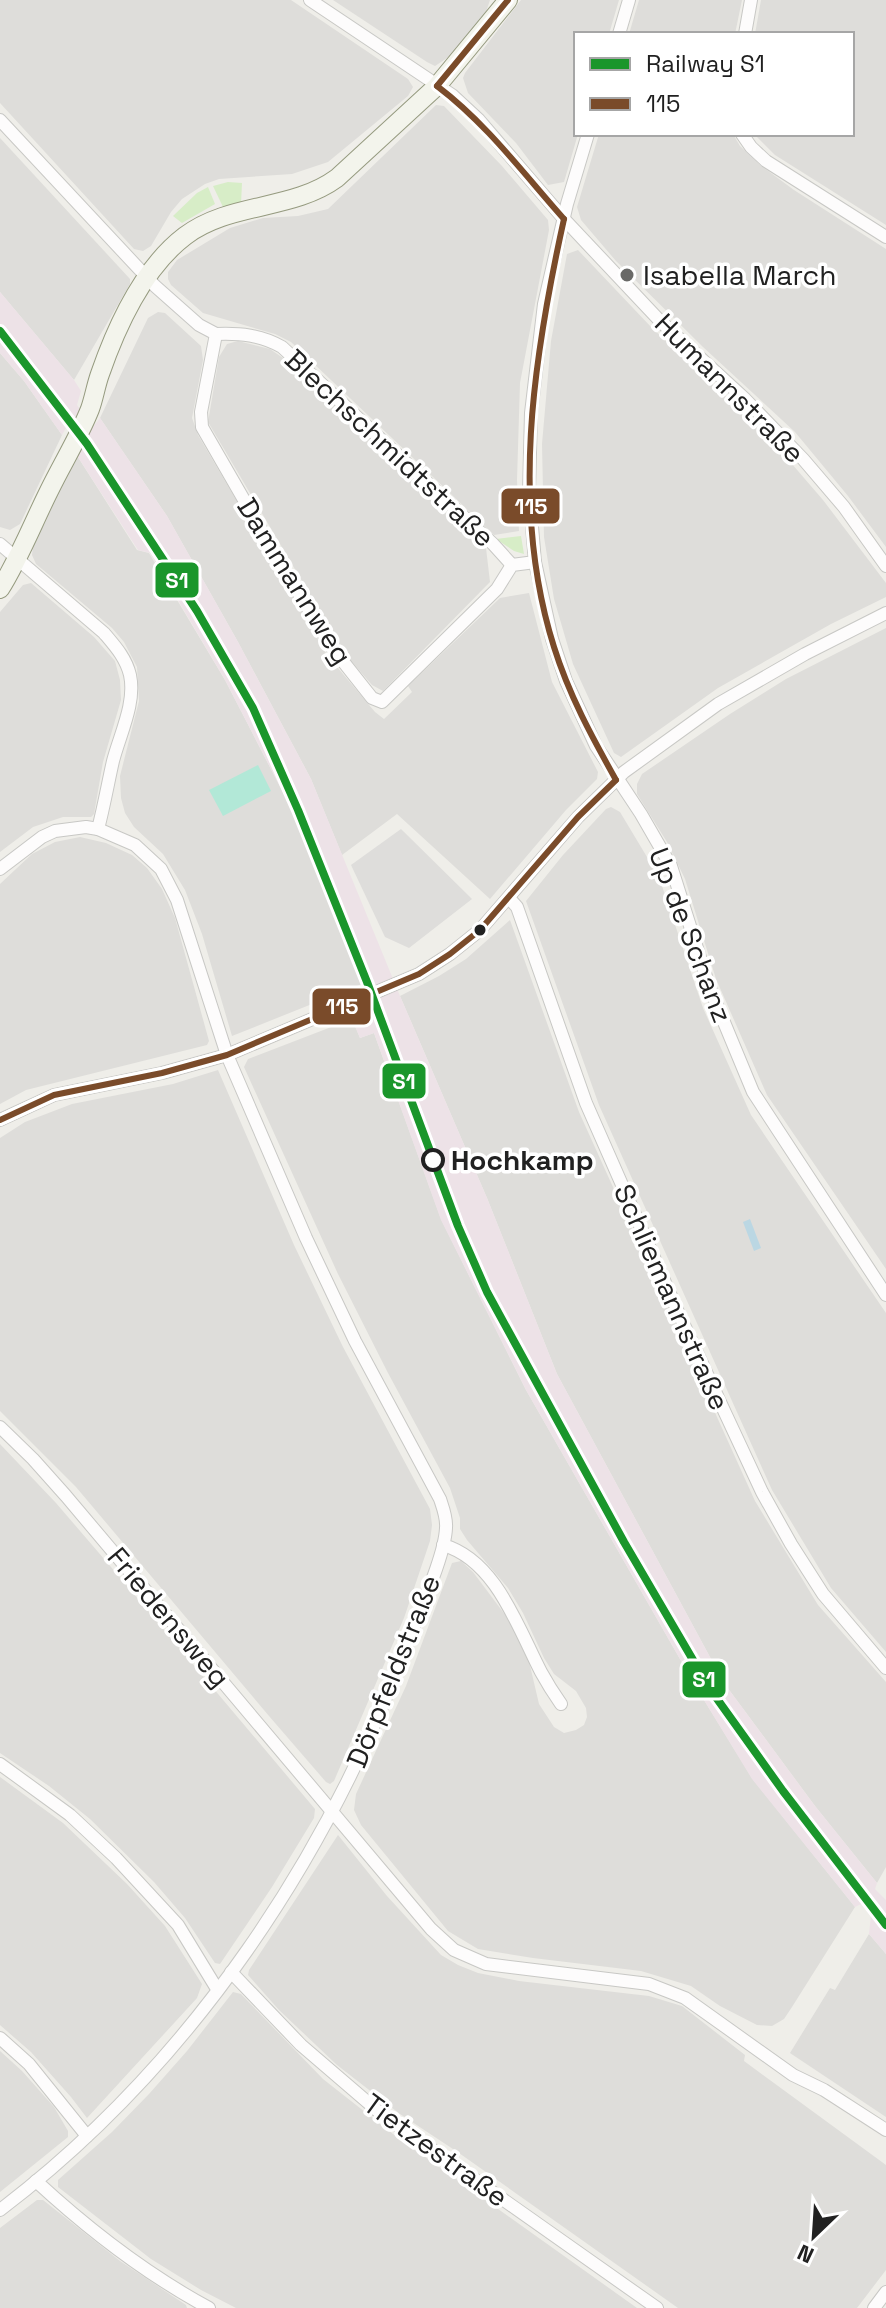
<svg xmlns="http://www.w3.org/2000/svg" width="886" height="2308" viewBox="0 0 886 2308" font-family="'Space Grotesk',sans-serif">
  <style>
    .residential { fill: #deddda }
    .industrial { fill: #ede2e7 }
    .grass { fill: #d7edc7 }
    .pitch { fill: #b2e8d7 }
    .parking { fill: #dedddb }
    .water { fill: #bbd7e3 }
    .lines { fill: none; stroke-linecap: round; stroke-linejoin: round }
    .street-casing { stroke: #c8c8c5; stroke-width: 14 }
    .secondary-casing { stroke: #959a7f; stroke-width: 20 }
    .street { stroke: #fdfcfc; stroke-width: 12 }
    .secondary { stroke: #f3f4ec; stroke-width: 18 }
    .bus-1-casing { stroke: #fff; stroke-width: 12 }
    .bus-1 { stroke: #7a4b2a; stroke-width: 6 }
    .rail-1-casing { stroke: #fff; stroke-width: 14 }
    .rail-1 { stroke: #1a962b; stroke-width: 8 }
    .poi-dot { fill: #696967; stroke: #fff; stroke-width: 3 }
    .bus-dot { fill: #212121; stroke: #fff; stroke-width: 3 }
    .stop-dot { fill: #fff; stroke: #212121; stroke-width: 4 }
    .labels { text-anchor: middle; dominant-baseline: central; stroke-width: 7; stroke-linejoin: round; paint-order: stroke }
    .poi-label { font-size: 28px; fill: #212121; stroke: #fff; text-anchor: start }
    .street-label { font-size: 28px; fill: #212121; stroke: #fff }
    .stop-label { font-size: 28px; font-weight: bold; fill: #212121; stroke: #fff; text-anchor: start }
    .line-badge { stroke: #fff; stroke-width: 3 }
    .badge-label { font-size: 22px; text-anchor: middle; font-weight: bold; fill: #fff }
  </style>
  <rect width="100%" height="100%" fill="#efeee9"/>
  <g class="residential">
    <polygon points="0,0 291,0 408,79 413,87 408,96 328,162 292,174 219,179 205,184 182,199 171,212 151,246 143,251 134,249 0,103"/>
    <polygon points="333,0 490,0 486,12 469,34 450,56 435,66 427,62"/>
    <polygon points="521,0 619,0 609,34 576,34 576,134 578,134 564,182 548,185 516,143 468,93 463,78 465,73"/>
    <polygon points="639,0 742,0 735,34 629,34"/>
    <polygon points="761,0 886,0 886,225 775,155 754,134 852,134 852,34 755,34"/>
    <polygon points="436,105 444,106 502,166 548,220 549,230 520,383 517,480 519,531 494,535 291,342 275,334 203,313 171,285 168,279 168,272 177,260 230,228 263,218 298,216 328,209"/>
    <polygon points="599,134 733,134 740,146 760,165 794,190 886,249 886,547 848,496 795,432 703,347 616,261 581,220 577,207"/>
    <polygon points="0,138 130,279 130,284 74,380 0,292"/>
    <polygon points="578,250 652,328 767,435 823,500 886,583 886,597 831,624 718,688 621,757 614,753 573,664 554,599 544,537 542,444 551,341 567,254"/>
    <polygon points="158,312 165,313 201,346 203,360 192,418 198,435 327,655 375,712 384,719 412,692 408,686 500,598 529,593 552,682 598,772 597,779 566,810 490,899 397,814 342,855 311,779 238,642 167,516 100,418 148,318"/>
    <polygon points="238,341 270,349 293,365 486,548 490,582 383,691 372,685 345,654 208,422 219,357 227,344"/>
    <polygon points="0,353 24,381 62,435 20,524 10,530 0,527"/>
    <polygon points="76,454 137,550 149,553 225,680 307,839 362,984 232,1036 202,934 185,890 163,854 134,827 125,813 121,798 120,776 139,701 137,667 124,642 112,628 36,564 32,555 33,546"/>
    <polygon points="31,583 94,637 115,661 120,680 121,700 103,762 94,814 91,817 63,817 33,827 0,852 0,612 23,585"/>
    <polygon points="886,628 886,1269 767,1095 716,979 685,879 667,842 637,794 637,784 642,774 730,714 786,679"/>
    <polygon points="611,807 620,812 659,877 703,1008 751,1115 886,1313 886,1652 831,1588 772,1490 599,1105 526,901 563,855 606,809"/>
    <polygon points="80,837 106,843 132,855 147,868 162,889 175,918 209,1041 207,1045 26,1090 0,1104 0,884 32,854 55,842"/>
    <polygon points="510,920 579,1112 755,1501 818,1605 886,1682 886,1867 877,1883 815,1806 724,1683 557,1374 487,1198 400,996 439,976 466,959"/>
    <polygon points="352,1019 360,1038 374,1033 441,1219 526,1390 696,1687 752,1778 855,1907 792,2007 784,2019 772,2026 757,2025 720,2006 691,1986 641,1971 533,1958 478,1949 448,1931 361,1825 354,1810 356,1794 406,1686 452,1563 461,1561 473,1572 506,1616 528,1657 539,1704 554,1727 564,1733 576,1730 584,1725 587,1717 586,1708 576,1691 554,1674 544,1658 523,1613 508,1588 467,1540 460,1529 460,1518 450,1488 388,1373 338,1274 244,1067 248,1059"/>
    <polygon points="218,1070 294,1245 343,1347 430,1509 432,1525 430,1541 404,1618 334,1781 330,1784 326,1782 269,1716 76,1487 0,1411 0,1138 25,1122 72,1104 173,1084"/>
    <polygon points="0,1444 56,1503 117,1574 315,1809 314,1818 272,1887 220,1964 215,1963 185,1918 154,1882 90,1819 49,1786 0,1753"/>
    <polygon points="0,1777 63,1823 127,1884 165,1926 202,1984 197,1998 87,2118 71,2097 31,2052 0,2025"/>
    <polygon points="338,1835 387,1896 441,1955 458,1965 478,1973 519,1981 649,1996 682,2006 745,2055 744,2061 886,2165 886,2270 857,2308 678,2308 459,2153 400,2114 337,2065 279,2010 248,1975 249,1970"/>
    <polygon points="869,1934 886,1954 886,2117 790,2053 830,1988 835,1990"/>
    <polygon points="233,1992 241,1994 323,2079 393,2134 637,2308 236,2308 201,2290 151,2259 58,2187 58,2180 112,2132 149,2094 187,2051"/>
    <polygon points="0,2051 22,2071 54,2107 68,2131 68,2137 0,2192"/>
    <polygon points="37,2200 43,2200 120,2261 186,2305 187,2308 0,2308 0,2228"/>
  </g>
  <polygon class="industrial" points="0,292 74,380 81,391 77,405 93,427 100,418 167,516 238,642 311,779 400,996 487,1198 557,1374 724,1683 815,1806 877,1883 875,1889 886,1900 886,1954 869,1934 871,1916 861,1904 855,1907 752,1779 696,1687 526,1390 441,1220 374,1033 360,1038 352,1019 372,1007 307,839 225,680 150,553 138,550 76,454 81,445 67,426 62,435 24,381 0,353"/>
  <g class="grass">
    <polygon points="228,182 242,183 241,204 223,207 213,186"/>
    <polygon points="208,187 215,204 182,223 173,216 197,193"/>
    <polygon points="521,536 524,554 514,551 496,539"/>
  </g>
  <polygon class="pitch" points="258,765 271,791 223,816 209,790"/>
  <polygon class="parking" points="401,829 472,899 409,948 385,937 351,865"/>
  <polygon class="water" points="750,1219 761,1248 754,1251 743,1222"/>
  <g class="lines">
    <defs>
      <g id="street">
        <polyline points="310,0 452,95 479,120 564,219 660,321 745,399 803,459 844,507 886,566"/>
        <polyline points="619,34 629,0"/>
        <polyline points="745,34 751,0"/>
        <polyline points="0,120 155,286 199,325 216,334 201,412 202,427 285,571 330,645 372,698 382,702 497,589 512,565 535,562"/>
        <polyline points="588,134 567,204 544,304 531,413 529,491 535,562 552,639 566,681 596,746 641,814 671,866 709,986 753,1092 886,1295"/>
        <polyline points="742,134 751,147 766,161 886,237"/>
        <path d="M 216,334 C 240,333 261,335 282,347 L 493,544 L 512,565"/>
        <path d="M 0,544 L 104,633 C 115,646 126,658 130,675 C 136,703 120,734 113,761 C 108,783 104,806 98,829"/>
        <path d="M 0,869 L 42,837 L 55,831 L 86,827 L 98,829 L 135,845 L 161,869 L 177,900 L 227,1055 L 306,1238 L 355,1341 L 440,1499 C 443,1508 447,1518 446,1528 C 445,1554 422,1605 412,1631 C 330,1856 192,2064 0,2210"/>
        <polyline points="509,898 517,907 586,1103 678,1312 762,1492 791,1544 823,1594 886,1668"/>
        <polyline points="0,1120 54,1095 162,1073 227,1055 419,974 450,954 480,930 578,817 624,772 718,704 805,654 886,613"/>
        <polyline points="0,1427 33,1459 66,1496 431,1929 454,1950 486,1964 649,1984 685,1998 793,2075 824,2090 886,2130"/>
        <path d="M 443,1545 C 496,1560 518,1628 541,1672 C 547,1683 554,1694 561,1704"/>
        <polyline points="0,1764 70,1815 116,1858 178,1925 217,1989"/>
        <polyline points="231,1972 301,2045 379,2112 657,2308"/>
        <polyline points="0,2038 29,2064 87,2136"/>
        <path d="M 36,2181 C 88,2229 146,2274 209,2308"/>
        <polyline points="874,2308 886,2292"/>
      </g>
      <path id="secondary" d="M 0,589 C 19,559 33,523 49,491 C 62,464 79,437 90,409 C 94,398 96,385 100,374 C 117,325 143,268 185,236 C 230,202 292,211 337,178 L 437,86 L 508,0"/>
    </defs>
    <use href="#street" class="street-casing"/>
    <use href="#secondary" class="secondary-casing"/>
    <use href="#street" class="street"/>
    <use href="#secondary" class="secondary"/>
    <defs>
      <g id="bus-1">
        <path d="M 437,86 C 487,124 523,173 564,219"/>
        <polyline points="437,86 508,0"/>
        <path d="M 564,219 C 533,359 510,508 554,647 C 569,695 592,737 616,780"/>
        <polyline points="0,1120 54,1095 162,1073 227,1055 419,974 450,954 480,930 578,817 616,780"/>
      </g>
    </defs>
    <use href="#bus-1" class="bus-1-casing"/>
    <use href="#bus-1" class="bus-1"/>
    <defs>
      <polyline id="rail-1" points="0,331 87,444 197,611 253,708 298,810 367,982 458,1226 487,1292 624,1542 710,1689 783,1791 886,1925"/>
    </defs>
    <use href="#rail-1" class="rail-1-casing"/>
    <use href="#rail-1" class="rail-1"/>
  </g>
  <circle class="poi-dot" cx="627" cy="275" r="8"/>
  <circle class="bus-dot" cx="480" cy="930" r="7"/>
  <circle class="stop-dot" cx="433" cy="1160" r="10"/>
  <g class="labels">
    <g class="poi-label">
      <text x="643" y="275">Isabella March</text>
    </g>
    <g class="street-label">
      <text transform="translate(730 388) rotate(45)">Humannstraße</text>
      <text transform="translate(390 448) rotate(43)">Blechschmidtstraße</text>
      <text transform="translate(295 581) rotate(58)">Dammannweg</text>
      <text transform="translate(691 935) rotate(69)">Up de Schanz</text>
      <text transform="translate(672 1297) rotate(66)">Schliemannstraße</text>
      <text transform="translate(169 1617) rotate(50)">Friedensweg</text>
      <text transform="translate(393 1671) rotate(-68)">Dörpfeldstraße</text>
      <text transform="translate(436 2150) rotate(36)">Tietzestraße</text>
    </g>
    <g class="stop-label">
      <text x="451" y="1160">Hochkamp</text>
    </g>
  </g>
  <g class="line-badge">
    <rect x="500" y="487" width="61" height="38" rx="8" fill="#7a4b2a"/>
    <rect x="154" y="561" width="46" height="38" rx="8" fill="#1a962b"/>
    <rect x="311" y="987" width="61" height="39" rx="8" fill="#7a4b2a"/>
    <rect x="381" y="1062" width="46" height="38" rx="8" fill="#1a962b"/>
    <rect x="681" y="1660" width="46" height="39" rx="8" fill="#1a962b"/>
  </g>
  <g class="badge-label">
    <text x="531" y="514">115</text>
    <text x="177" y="588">S1</text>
    <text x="342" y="1014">115</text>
    <text x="404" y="1089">S1</text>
    <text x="704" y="1687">S1</text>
  </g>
  <rect x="574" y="32" width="280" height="104" fill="#ffffff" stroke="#a6a6a6" stroke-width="2"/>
  <rect x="590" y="58" width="40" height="12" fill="#1a962b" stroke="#a6a6a6" stroke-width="2"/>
  <text x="646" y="72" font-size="24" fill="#212121">Railway S1</text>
  <rect x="590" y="98" width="40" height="12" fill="#7a4b2a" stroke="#a6a6a6" stroke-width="2"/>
  <text x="646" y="112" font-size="24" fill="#212121">115</text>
  <g transform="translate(814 2236) rotate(205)" stroke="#ffffff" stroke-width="6" paint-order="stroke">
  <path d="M0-6L14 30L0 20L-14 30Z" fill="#212121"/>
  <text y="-12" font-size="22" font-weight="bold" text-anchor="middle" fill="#212121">N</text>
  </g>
</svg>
